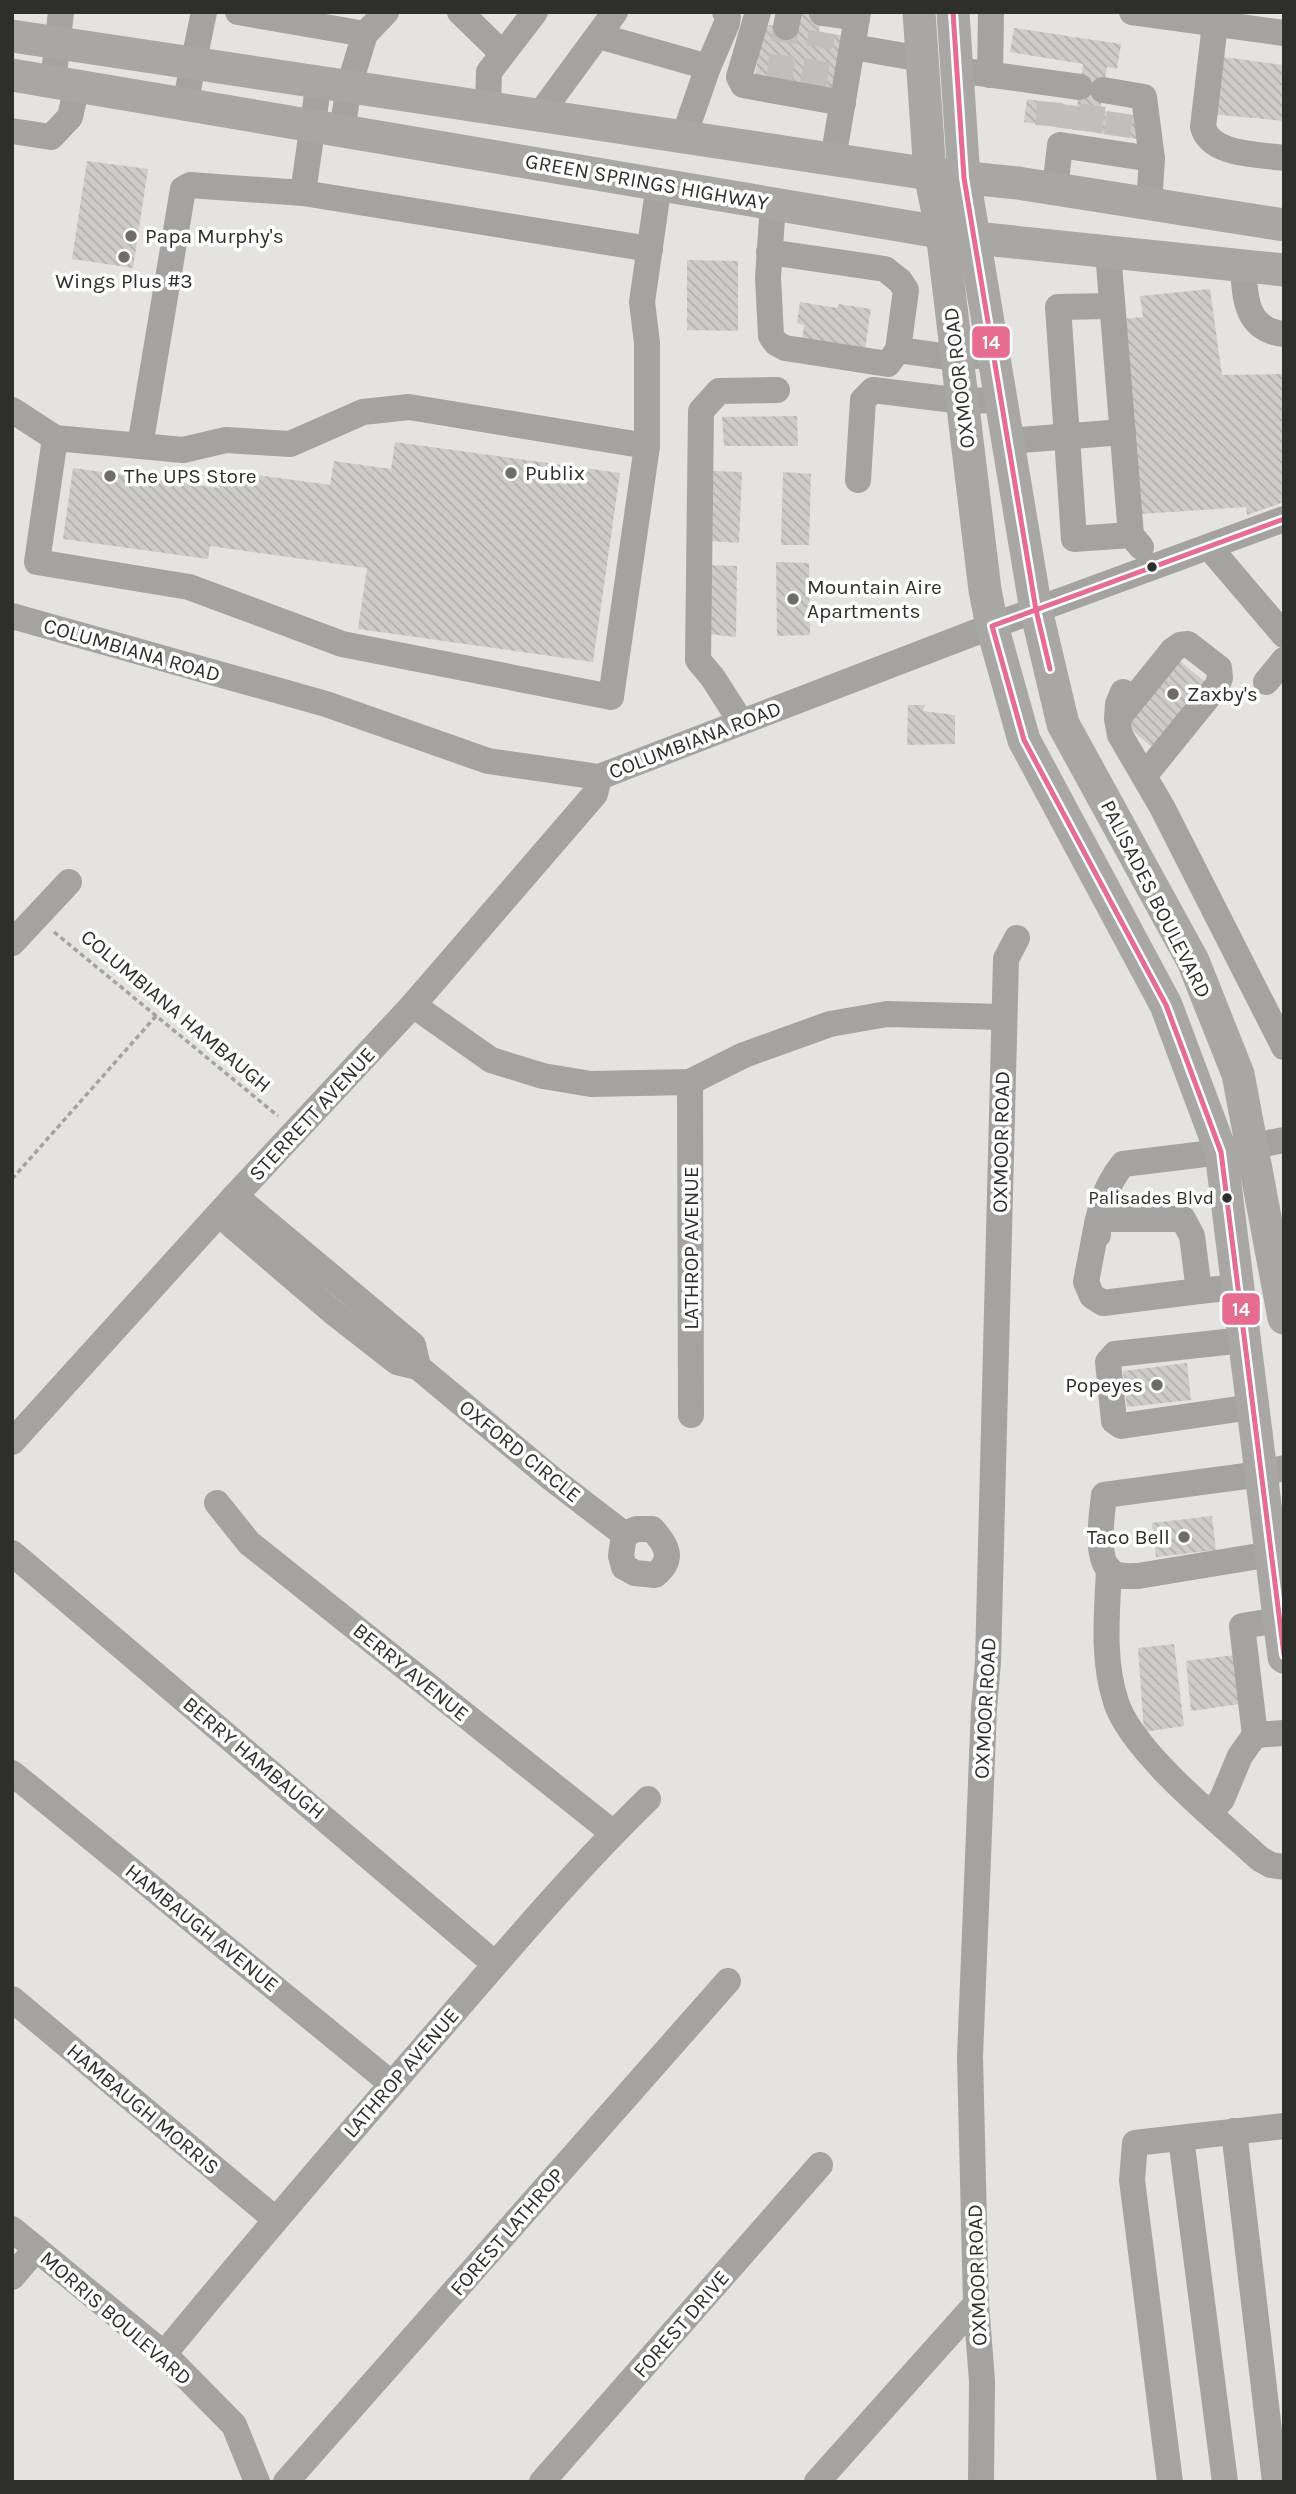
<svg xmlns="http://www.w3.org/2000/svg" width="1296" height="2494" viewBox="0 0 1296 2494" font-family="Karla,sans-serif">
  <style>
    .building { fill: url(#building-back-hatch) }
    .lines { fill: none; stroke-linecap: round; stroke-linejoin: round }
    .minor-tunnel { stroke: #c0bfbb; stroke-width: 26; stroke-dasharray: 26 13; stroke-linecap: butt }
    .path { stroke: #a3a3a2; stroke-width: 3.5; stroke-dasharray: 5 3.5; stroke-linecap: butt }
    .minor { stroke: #a4a3a2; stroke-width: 26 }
    .major { stroke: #a8a7a4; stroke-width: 33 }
    .bus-1-casing { stroke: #fff; stroke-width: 10 }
    .bus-1 { stroke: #e66c90; stroke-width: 5 }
    .poi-dot { fill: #6e6d6a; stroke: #fff; stroke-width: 2.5 }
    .bus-dot { fill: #2e2e2b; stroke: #fff; stroke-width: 2.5 }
    .labels { text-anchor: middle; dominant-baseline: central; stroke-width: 7; stroke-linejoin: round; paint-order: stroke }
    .bus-label { font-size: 19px; fill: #2e2e2b; stroke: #fff; text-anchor: end }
    .street-label { font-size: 21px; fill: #2e2e2b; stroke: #fff }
    .poi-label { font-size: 21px; fill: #2e2e2b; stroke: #fff; text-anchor: start }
    .line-badge { stroke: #fff; stroke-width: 2.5 }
    .badge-label { font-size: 19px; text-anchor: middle; font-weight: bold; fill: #fff }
  </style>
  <defs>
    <pattern id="building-back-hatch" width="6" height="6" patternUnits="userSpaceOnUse" patternTransform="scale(1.75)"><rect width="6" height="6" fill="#cecccb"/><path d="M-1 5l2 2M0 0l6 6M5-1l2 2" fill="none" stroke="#b1b0ae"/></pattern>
  </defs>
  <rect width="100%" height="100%" fill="#e4e3df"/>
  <g class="building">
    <polygon points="792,12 822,12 819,32 846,36 837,90 755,77 763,24 790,28"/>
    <polygon points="1014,28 1121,44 1117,69 1107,67 1100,110 1140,117 1137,139 1024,122 1027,99 1077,106 1083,64 1010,52"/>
    <polygon points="1223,57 1284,65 1284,121 1210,114"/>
    <polygon points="87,161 148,169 133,268 72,259"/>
    <polygon points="687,260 738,261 738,331 687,330"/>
    <polygon points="1210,289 1222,375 1284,374 1284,502 1247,515 1246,507 1141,514 1123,319 1143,317 1140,296"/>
    <polygon points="800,302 837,308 839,304 871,309 865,350 802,340 804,325 797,323"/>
    <polygon points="797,416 798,446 724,446 722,417"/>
    <polygon points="395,442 620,473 593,662 358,629 367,568 210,546 208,559 63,539 73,468 219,488 221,470 330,485 334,461 391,469"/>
    <polygon points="712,471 742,472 739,543 711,541"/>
    <polygon points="783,472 811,474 809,545 781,545"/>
    <polygon points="776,562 809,563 810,635 777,636"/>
    <polygon points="709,565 737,566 736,637 708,634"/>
    <polygon points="1174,656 1211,687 1153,748 1125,724"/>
    <polygon points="908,705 925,705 923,711 955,715 955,744 907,745"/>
    <polygon points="1187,1363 1191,1400 1127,1407 1123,1371"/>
    <polygon points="1212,1516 1216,1550 1156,1557 1152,1523"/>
    <polygon points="1174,1644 1184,1726 1144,1732 1138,1648"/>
    <polygon points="1235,1655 1240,1704 1191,1711 1186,1661"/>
  </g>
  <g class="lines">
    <g class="minor-tunnel">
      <polyline points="779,81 786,27"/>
      <polyline points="813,86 822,32"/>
      <polyline points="1048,126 1050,102"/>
      <polyline points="1069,129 1072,106"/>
      <polyline points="1089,131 1095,89"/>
      <polyline points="1117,136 1120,113"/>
    </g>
    <g class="path">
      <polyline points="54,932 278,1116"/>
      <polyline points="12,1179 156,1016"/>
    </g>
    <g class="minor">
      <polyline points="238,12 365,34 349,86 342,131"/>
      <polyline points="460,12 502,53"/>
      <polyline points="758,12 739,77 743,85 843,103"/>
      <polyline points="1132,12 1284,33"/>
      <polyline points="822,13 857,18"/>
      <path d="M 1215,24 L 1203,127 C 1211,156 1259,154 1284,158"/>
      <polyline points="786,27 789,12"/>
      <polyline points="365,34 386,12"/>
      <polyline points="599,36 708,67"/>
      <polyline points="853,47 922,59"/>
      <polyline points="957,70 1080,87"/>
      <polyline points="990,75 991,12"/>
      <polyline points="53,82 61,12"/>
      <polyline points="1103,90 1144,97 1152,159"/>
      <polyline points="185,104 204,12"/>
      <polyline points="488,106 489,72 535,12"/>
      <polyline points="540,114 615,12"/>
      <polyline points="12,131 51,137 70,117 77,86"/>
      <polyline points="684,136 708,67 727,23 728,16 725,12"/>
      <polyline points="833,159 858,12"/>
      <polyline points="1055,189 1060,145 1152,159 1149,204"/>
      <polyline points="303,193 319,81"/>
      <polyline points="773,203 768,278 771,336 776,343 785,348 888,364 898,350"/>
      <polyline points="769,252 885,269 900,281 906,290 898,350 956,358 994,354"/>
      <polyline points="1108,252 1131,535 1141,547"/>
      <path d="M 1243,266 C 1245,297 1245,330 1284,334"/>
      <polyline points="1112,306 1058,307 1074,539 1131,535"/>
      <polyline points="12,410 55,438 183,450 226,440 290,444 363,412 409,407 647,446 647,343 642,302 659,184"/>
      <polyline points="55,438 37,562 189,587 342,644 611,697 647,446"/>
      <polyline points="1008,441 1123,432"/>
      <polyline points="140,446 183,189 190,185 303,193 650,249"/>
      <polyline points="858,480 863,400 873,390 962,401 1001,400"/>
      <polyline points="1209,547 1284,635"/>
      <polyline points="12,616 326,704 488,761 599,777 992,626 1284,519"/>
      <polyline points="1266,682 1284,660"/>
      <polyline points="1123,692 1118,704 1117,719 1120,735 1162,807 1284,1047"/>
      <polyline points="1119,717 1173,650 1180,645 1188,644 1219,668 1220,678 1217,686 1145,775"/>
      <polyline points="741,722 713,678 698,660 701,411 719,391 777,390"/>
      <polyline points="12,943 69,882"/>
      <polyline points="413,1005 491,1060 543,1076 591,1084 690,1082 744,1055 830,1024 887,1014 1003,1017"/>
      <polyline points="690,1082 691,1415"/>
      <polyline points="235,1196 413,1345 418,1367"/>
      <polyline points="220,1215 333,1312 397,1362 418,1367 551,1478 624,1534"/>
      <path d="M 1098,1235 C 1097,1209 1107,1184 1123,1164 L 1221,1152 L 1284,1140"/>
      <polyline points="1199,1291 1103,1303 1092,1296 1086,1282 1098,1219 1183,1219 1192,1236 1199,1291 1237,1287"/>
      <polyline points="1244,1340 1115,1354 1108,1362 1114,1421 1121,1426 1252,1407"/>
      <polyline points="12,1442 235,1196 413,1005 595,794 599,777"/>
      <polyline points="217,1503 249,1543 613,1833"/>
      <path d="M 637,1529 L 652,1529 C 667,1545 675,1559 655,1575 L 635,1573 L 624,1567 L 621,1556 L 624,1534 Z"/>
      <polyline points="12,1553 495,1964"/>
      <path d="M 1271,1554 L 1138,1576 C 1131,1576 1122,1577 1115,1574 C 1093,1564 1102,1515 1104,1495 L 1261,1474 L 1284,1468"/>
      <path d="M 1109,1569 C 1107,1613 1102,1660 1116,1702 C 1132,1752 1220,1822 1260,1859 L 1271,1865 L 1284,1867"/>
      <polyline points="1279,1620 1242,1626 1255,1735 1284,1733"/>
      <polyline points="12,1773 392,2084"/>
      <polyline points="1210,1813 1222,1799 1240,1756 1255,1735"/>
      <polyline points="12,1999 275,2219"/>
      <polyline points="1234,2131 1275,2482"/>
      <polyline points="1181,2138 1225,2482"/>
      <polyline points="12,2229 164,2354 234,2425 257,2482"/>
      <polyline points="12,2277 36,2249"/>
      <path d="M 164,2354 C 251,2248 341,2143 431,2039 C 502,1957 570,1875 648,1799"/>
      <polyline points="286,2482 728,1981"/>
      <polyline points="542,2482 820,2165"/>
      <polyline points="817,2482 976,2304"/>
      <polyline points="981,2482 982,2381 976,2304 970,2057 984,1708 988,1662 1006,959 1017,938"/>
      <polyline points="1170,2482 1132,2180 1135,2143 1284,2126"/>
    </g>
    <g class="major">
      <polyline points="919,12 930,174 942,232 985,590 992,626 1024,740 1166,1005 1221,1152 1284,1657"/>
      <polyline points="953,12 964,178 1036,610 1063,724 1193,961 1238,1074 1284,1318"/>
      <polyline points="12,36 930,174 1018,183 1284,225"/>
      <polyline points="12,75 975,238 1284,270"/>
    </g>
    <defs>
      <g id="bus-1">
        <polyline points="953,12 964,178 1036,610 1050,669"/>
        <polyline points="1284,519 992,626 1024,740 1166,1005 1221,1152 1284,1655"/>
      </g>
    </defs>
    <use href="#bus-1" class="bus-1-casing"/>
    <use href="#bus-1" class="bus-1"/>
  </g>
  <g class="poi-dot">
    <circle cx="131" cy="236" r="7"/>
    <circle cx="124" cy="257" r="7"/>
    <circle cx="511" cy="473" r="7"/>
    <circle cx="110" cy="476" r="7"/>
    <circle cx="793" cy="599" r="7"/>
    <circle cx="1173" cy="694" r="7"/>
    <circle cx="1157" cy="1385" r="7"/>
    <circle cx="1184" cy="1537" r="7"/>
  </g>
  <g class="bus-dot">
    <circle cx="1152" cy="567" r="6"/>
    <circle cx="1227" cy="1198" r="6"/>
  </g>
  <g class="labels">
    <g class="bus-label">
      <text x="1214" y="1198">Palisades Blvd</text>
    </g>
    <g class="street-label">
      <text transform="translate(647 182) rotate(10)">GREEN SPRINGS HIGHWAY</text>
      <text transform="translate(959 378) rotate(-97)">OXMOOR ROAD</text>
      <text transform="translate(132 650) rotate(16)">COLUMBIANA ROAD</text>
      <text transform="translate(695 740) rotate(-21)">COLUMBIANA ROAD</text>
      <text transform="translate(1156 899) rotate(63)">PALISADES BOULEVARD</text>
      <text transform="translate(176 1011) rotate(40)">COLUMBIANA HAMBAUGH</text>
      <text transform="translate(312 1114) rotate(-47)">STERRETT AVENUE</text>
      <text transform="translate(1001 1142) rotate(-89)">OXMOOR ROAD</text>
      <text transform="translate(691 1248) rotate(-90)">LATHROP AVENUE</text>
      <text transform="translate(520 1451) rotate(39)">OXFORD CIRCLE</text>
      <text transform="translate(411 1672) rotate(39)">BERRY AVENUE</text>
      <text transform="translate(985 1708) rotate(-87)">OXMOOR ROAD</text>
      <text transform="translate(254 1758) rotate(40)">BERRY HAMBAUGH</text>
      <text transform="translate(202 1928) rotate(39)">HAMBAUGH AVENUE</text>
      <text transform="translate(401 2073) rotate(-49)">LATHROP AVENUE</text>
      <text transform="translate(143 2109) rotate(40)">HAMBAUGH MORRIS</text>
      <text transform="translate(507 2232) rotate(-49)">FOREST LATHROP</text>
      <text transform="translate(977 2275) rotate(-92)">OXMOOR ROAD</text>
      <text transform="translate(116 2318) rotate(41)">MORRIS BOULEVARD</text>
      <text transform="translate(681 2324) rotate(-49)">FOREST DRIVE</text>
    </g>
    <g class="poi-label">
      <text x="145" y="236">Papa Murphy's</text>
      <text x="124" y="281" text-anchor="middle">Wings Plus #3</text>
      <text x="525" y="473">Publix</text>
      <text x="124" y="476">The UPS Store</text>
      <text x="807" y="587">Mountain Aire<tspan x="807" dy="24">Apartments</tspan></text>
      <text x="1187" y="694">Zaxby's</text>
      <text x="1143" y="1385" text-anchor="end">Popeyes</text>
      <text x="1170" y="1537" text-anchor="end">Taco Bell</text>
    </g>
  </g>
  <g class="line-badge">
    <rect x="971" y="325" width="40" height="34" rx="7" fill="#e66c90"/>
    <rect x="1221" y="1292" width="40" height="34" rx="7" fill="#e66c90"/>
  </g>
  <g class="badge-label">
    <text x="991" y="349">14</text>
    <text x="1241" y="1316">14</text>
  </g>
  <rect width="1296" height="2494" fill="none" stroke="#2e2e2b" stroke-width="28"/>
</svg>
